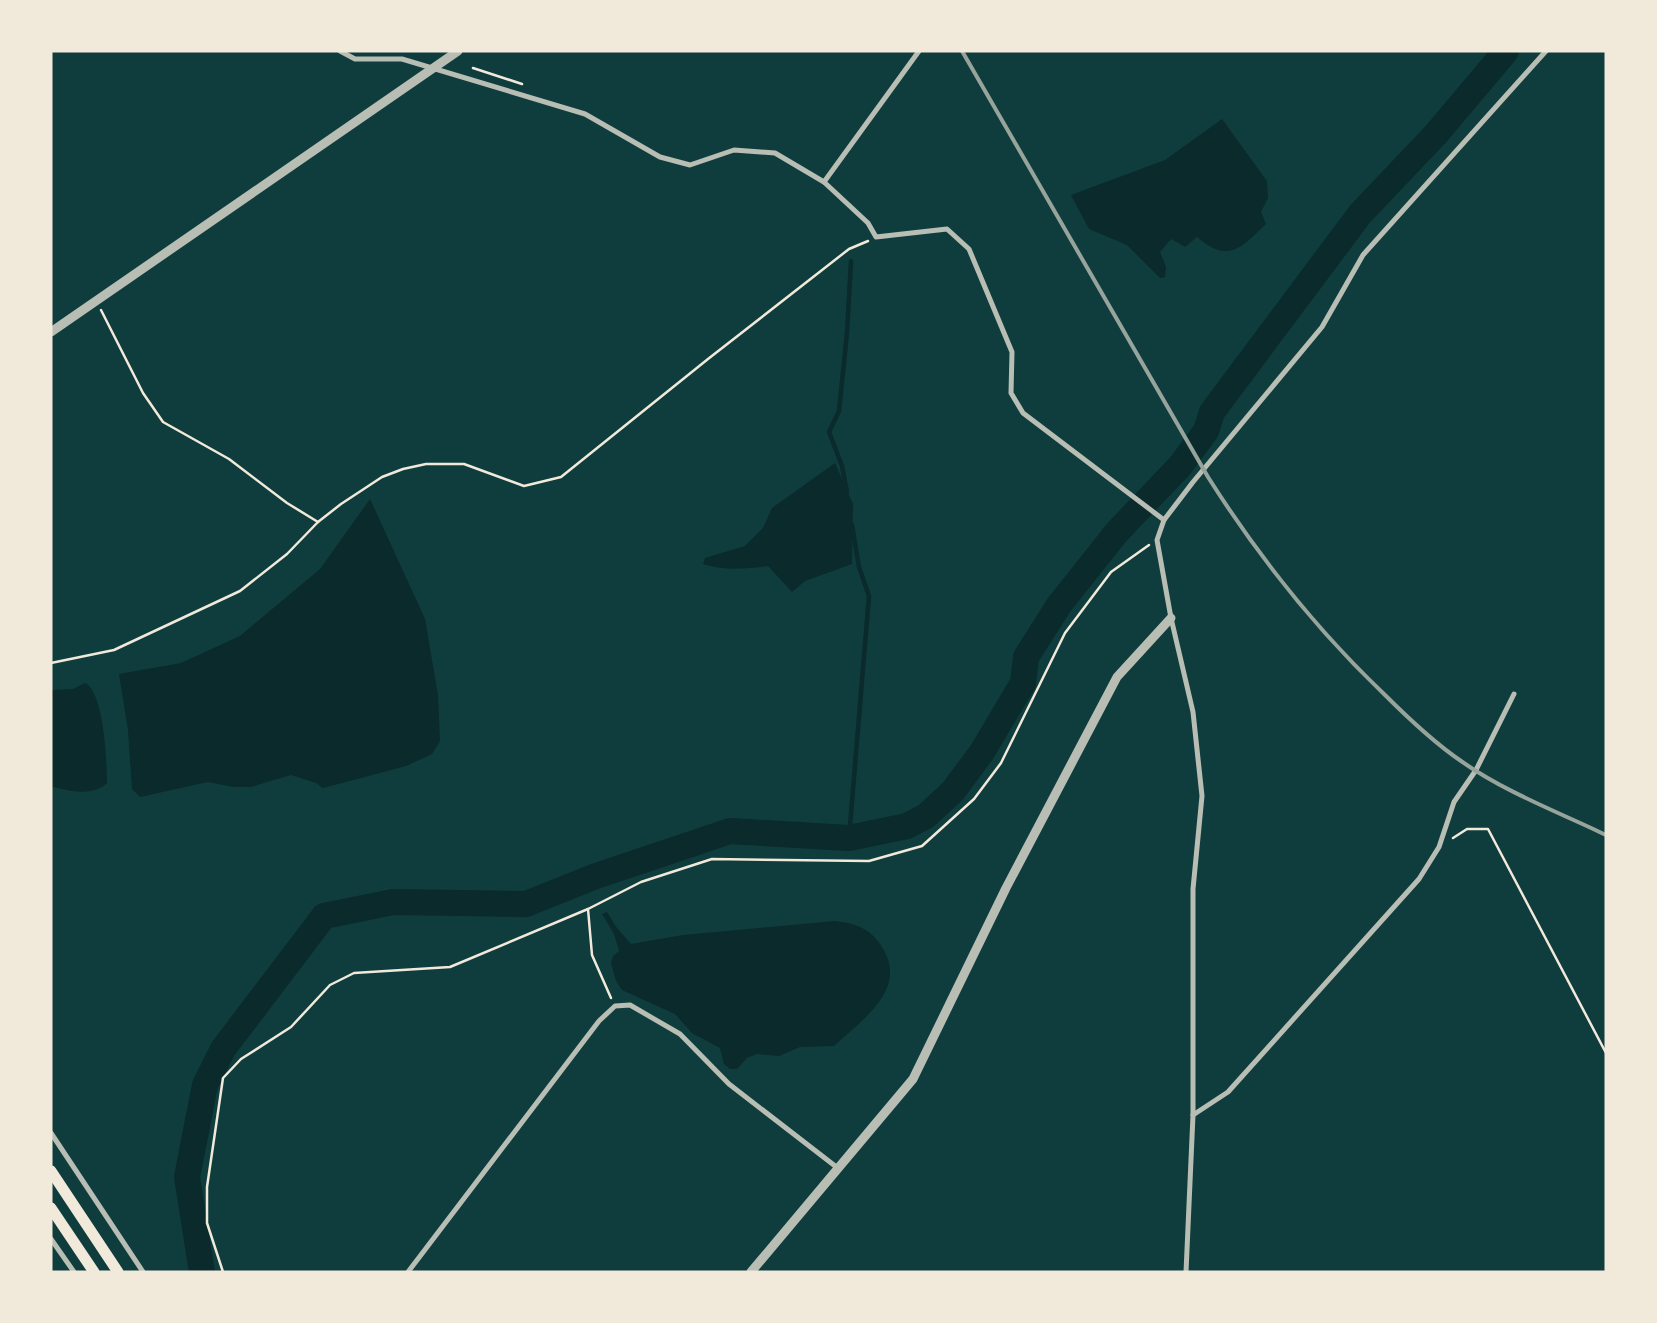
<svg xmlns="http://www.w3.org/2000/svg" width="1657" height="1323" viewBox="0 0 1657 1323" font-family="'Roboto Serif',serif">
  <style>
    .water { fill: #0a2a2b }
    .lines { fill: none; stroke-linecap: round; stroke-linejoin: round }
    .stream { stroke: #0a2a2b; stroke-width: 4.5 }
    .river { stroke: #0a2a2b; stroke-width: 26 }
    .path { stroke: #f1e9da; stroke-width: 2.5 }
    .minor { stroke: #b8beb3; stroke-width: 5 }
    .tertiary { stroke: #b8beb3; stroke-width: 9 }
    .trunk { stroke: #f1e9da; stroke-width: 11 }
    .rail { stroke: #97a49c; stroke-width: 4 }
  </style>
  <rect width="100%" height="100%" fill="#0f3d3e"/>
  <g class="water">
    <path d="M 1222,119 L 1267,181 L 1268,198 L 1261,212 L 1266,224 C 1241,248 1228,264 1197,237 L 1185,247 L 1171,239 L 1160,252 L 1166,267 L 1165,277 L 1160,278 L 1127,245 L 1089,229 L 1071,195 L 1165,160 Z"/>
    <path d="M 835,463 L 853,504 L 852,564 L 805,581 L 792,592 L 768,566 C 746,569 725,571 703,564 L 705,558 L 745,546 L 763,528 L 772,508 Z"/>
    <polygon points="370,499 425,619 438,695 440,741 432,754 406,766 323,788 316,783 291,775 251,787 233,787 208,782 140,797 132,789 128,730 119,674 181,663 240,636 320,569"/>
    <path d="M 85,683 C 104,691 107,764 107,783 C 93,797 67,791 51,786 L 51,690 L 73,689 Z"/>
    <path d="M 607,912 L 617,928 L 631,944 L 683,935 L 835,921 C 854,923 869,928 880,944 C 911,988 863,1019 834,1046 L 800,1047 L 779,1056 L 757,1054 L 747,1058 L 737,1069 L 730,1069 L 724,1064 L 720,1048 L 692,1033 L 675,1014 L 622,990 L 616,981 L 611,963 L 613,956 L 619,951 L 614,934 L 602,914 Z"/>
  </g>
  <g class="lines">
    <g class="stream">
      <polyline points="847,492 842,466 829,432 839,411 847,333 851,261"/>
      <polyline points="849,838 869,596 859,567 852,525"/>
    </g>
    <polyline class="river" points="202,1272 187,1177 205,1085 223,1049 324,916 393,902 526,904 596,876 730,831 849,838 907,826 926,816 953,791 982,752 1023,683 1026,657 1059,605 1117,532 1180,466 1206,431 1212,412 1360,214 1436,134 1506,51"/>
    <g class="path">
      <polyline points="473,68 522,84"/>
      <polyline points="101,310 143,393 163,422 229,459 287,503 318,522"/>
      <polyline points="51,663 114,650 240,591 287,554 318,522 341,504 382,477 403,469 426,464 464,464 524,486 561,477 708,359 849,249 868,241"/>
      <polyline points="1453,838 1467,829 1488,829 1606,1053"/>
      <polyline points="588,909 592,955 611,998"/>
      <polyline points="223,1272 207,1223 207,1187 223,1078 241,1059 291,1027 330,985 354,973 450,967 588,909 641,882 712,859 869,861 922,846 974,799 1001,763 1065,633 1111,572 1149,545"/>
    </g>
    <g class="minor">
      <polyline points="340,51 355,59 402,59 585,114 660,157 690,165 734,150 775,153 824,182 868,223 876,237 947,229 969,249 1012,352 1011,393 1023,413 1164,520"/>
      <polyline points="824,182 919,51"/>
      <polyline points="1193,1115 1228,1092 1419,879 1439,847 1454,802 1476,770 1514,694"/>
      <polyline points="51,1133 143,1272"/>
      <polyline points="51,1239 74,1272"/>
      <polyline points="408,1272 599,1021 615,1006 630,1005 680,1034 729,1084 839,1169"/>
      <polyline points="1186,1272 1193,1115 1193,889 1202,796 1193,712 1171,618 1157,540 1164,520 1193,482 1322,327 1363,255 1546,51"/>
    </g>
    <g class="tertiary">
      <polyline points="51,332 458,51"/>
      <polyline points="751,1272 913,1079 1006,888 1117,677 1171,618"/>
    </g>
    <g class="trunk">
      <polyline points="51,1171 118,1272"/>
      <polyline points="51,1208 94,1272"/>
    </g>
    <path class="rail" d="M 962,51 L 1208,477 C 1258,556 1316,629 1384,694 C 1408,718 1433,742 1461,761 C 1505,792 1558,812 1606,835"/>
  </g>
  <rect width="1657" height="1323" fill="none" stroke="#f1e9da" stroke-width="105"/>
</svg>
